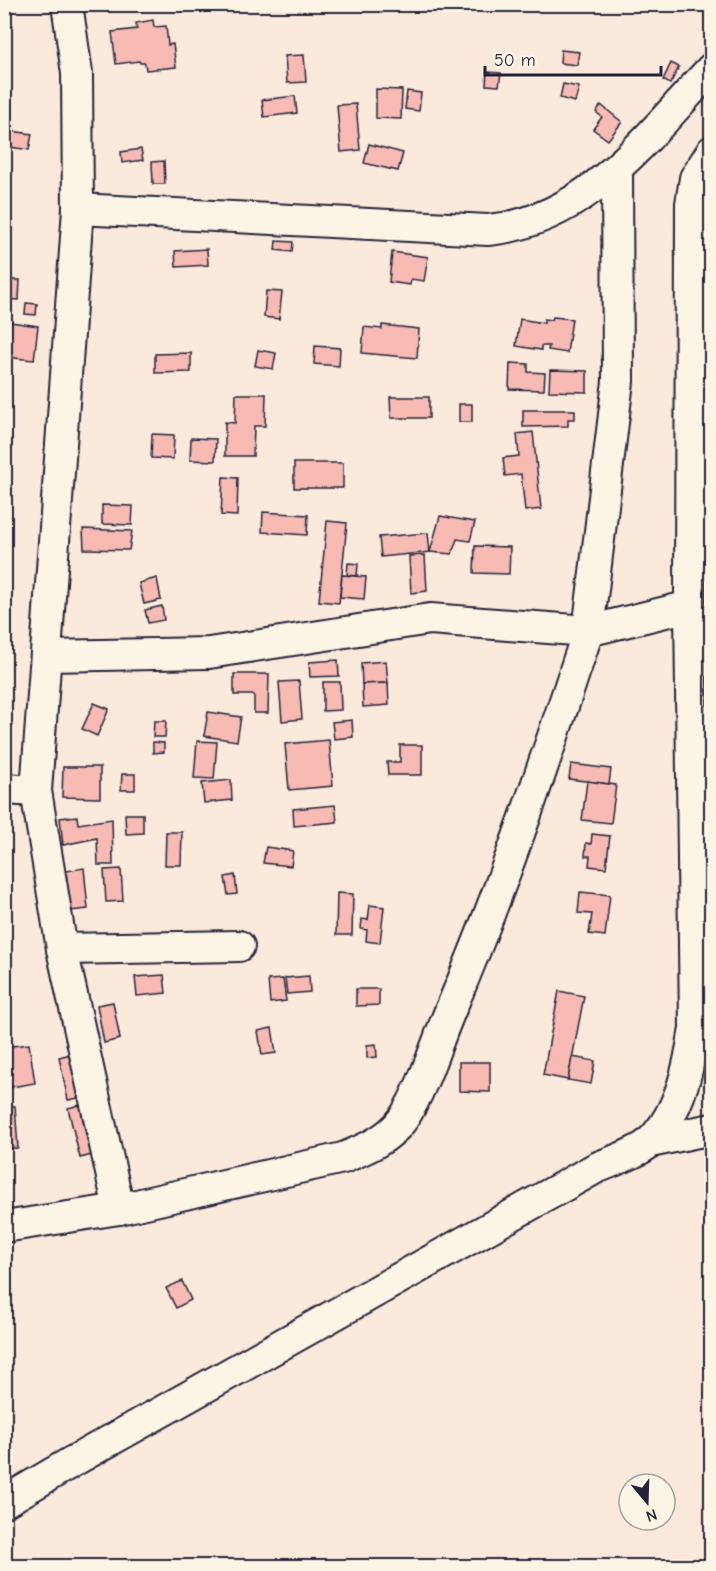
<svg xmlns="http://www.w3.org/2000/svg" width="716" height="1571" viewBox="0 0 716 1571" font-family="'Comic Neue',sans-serif">
  <style>
    .building { fill: #f7bbb4; stroke: #22223b; stroke-width: 1.5 }
    .lines { fill: none; stroke-linecap: round; stroke-linejoin: round }
    .minor-casing { stroke: #22223b; stroke-width: 34 }
    .minor { stroke: #fcf5e5; stroke-width: 30 }
  </style>
  <rect width="100%" height="100%" fill="#fbe9db"/>
  <filter id="ink" filterUnits="userSpaceOnUse"><feTurbulence type="fractalNoise" baseFrequency=".0167" numOctaves="2"/><feDisplacementMap in="SourceGraphic" scale="12" xChannelSelector="R" yChannelSelector="G"/><feConvolveMatrix kernelMatrix="1 2 1 2 8 2 1 2 1" color-interpolation-filters="sRGB"/></filter>
  <g filter="url(#ink)">
    <g class="building">
      <polygon points="153,20 154,27 166,26 168,45 173,44 176,67 146,70 145,63 140,63 139,61 116,64 112,32 137,29 136,23"/>
      <polygon points="561,50 579,52 577,65 560,63"/>
      <polygon points="304,55 306,82 287,83 285,56"/>
      <polygon points="671,63 679,67 670,84 663,80"/>
      <polygon points="487,72 501,73 499,86 486,85"/>
      <polygon points="563,84 579,87 575,102 560,98"/>
      <polygon points="376,89 402,90 401,119 376,118"/>
      <polygon points="407,91 421,93 419,111 405,109"/>
      <polygon points="295,96 297,113 264,117 262,100"/>
      <polygon points="356,104 360,150 341,152 337,105"/>
      <polygon points="601,105 622,122 608,140 593,129 602,117 596,112"/>
      <polygon points="4,130 32,134 29,150 4,146"/>
      <polygon points="369,144 403,153 398,171 364,163"/>
      <polygon points="141,149 143,160 122,163 121,152"/>
      <polygon points="164,161 165,184 153,184 152,162"/>
      <polygon points="276,241 293,242 292,252 275,250"/>
      <polygon points="207,249 208,265 176,267 175,251"/>
      <polygon points="392,252 428,257 424,281 411,279 410,285 389,282"/>
      <polygon points="4,280 20,280 19,300 4,299"/>
      <polygon points="266,291 282,292 279,319 264,317"/>
      <polygon points="26,303 37,304 36,315 25,314"/>
      <polygon points="553,317 572,319 567,353 548,350 549,346 541,346 541,350 516,346 520,319 544,323 544,319 552,320"/>
      <polygon points="10,322 38,326 34,360 5,357"/>
      <polygon points="382,325 419,329 417,358 362,353 364,327 382,329"/>
      <polygon points="315,346 340,348 339,366 314,364"/>
      <polygon points="258,350 276,353 273,369 255,366"/>
      <polygon points="191,353 191,372 155,373 155,354"/>
      <polygon points="510,363 528,364 528,372 545,373 544,390 509,389"/>
      <polygon points="550,370 587,371 587,392 549,391"/>
      <polygon points="236,394 266,394 265,426 254,426 253,456 225,456 225,422 235,423"/>
      <polygon points="390,397 429,397 429,418 391,418"/>
      <rect x="459" y="404" width="13" height="18"/>
      <polygon points="523,410 575,410 575,419 568,419 568,426 523,427"/>
      <polygon points="533,432 541,509 525,511 521,474 505,476 503,458 519,456 517,434"/>
      <polygon points="152,434 174,435 173,459 151,458"/>
      <polygon points="191,438 216,439 215,461 190,460"/>
      <rect x="294" y="463" width="49" height="25"/>
      <polygon points="223,477 238,478 237,516 221,515"/>
      <polygon points="102,505 133,506 132,525 102,524"/>
      <polygon points="263,512 308,515 307,535 262,532"/>
      <polygon points="440,516 475,522 470,541 457,539 452,554 430,552"/>
      <polygon points="327,521 347,523 339,603 319,601"/>
      <polygon points="83,529 132,531 129,550 84,549"/>
      <polygon points="428,533 430,552 381,557 379,537"/>
      <polygon points="475,546 510,547 509,574 474,573"/>
      <polygon points="425,555 427,591 411,593 409,556"/>
      <polygon points="348,563 358,564 357,576 347,575"/>
      <polygon points="342,575 366,577 364,599 340,597"/>
      <polygon points="157,578 161,600 144,604 139,583"/>
      <polygon points="162,606 164,620 148,623 145,610"/>
      <polygon points="338,660 339,676 310,677 309,662"/>
      <polygon points="386,661 388,683 362,684 361,663"/>
      <polygon points="234,674 269,674 268,713 254,713 254,695 234,695"/>
      <polygon points="299,681 302,719 282,721 279,682"/>
      <polygon points="323,682 340,682 341,710 323,711"/>
      <polygon points="388,683 389,705 363,707 362,684"/>
      <polygon points="94,703 109,709 97,736 82,729"/>
      <polygon points="208,712 241,717 237,741 204,736"/>
      <polygon points="352,720 353,737 334,739 332,722"/>
      <polygon points="154,721 166,721 165,737 153,737"/>
      <polygon points="329,740 333,786 289,790 285,744"/>
      <polygon points="197,741 217,742 214,779 194,778"/>
      <polygon points="153,742 164,743 164,752 153,753"/>
      <polygon points="400,745 422,745 422,775 388,775 387,762 400,762"/>
      <polygon points="571,764 611,769 609,784 569,779"/>
      <polygon points="63,767 100,767 100,798 62,797"/>
      <polygon points="122,774 135,774 135,790 121,790"/>
      <polygon points="231,780 232,800 204,803 202,783"/>
      <polygon points="587,781 616,785 611,823 582,820"/>
      <polygon points="335,805 337,822 294,826 293,809"/>
      <polygon points="125,814 143,814 143,833 126,834"/>
      <polygon points="77,816 78,824 112,819 113,865 98,865 97,838 63,845 60,818"/>
      <polygon points="166,832 182,832 181,865 165,865"/>
      <polygon points="592,834 610,836 606,868 589,866 590,856 585,856 586,843 591,844"/>
      <polygon points="266,847 293,851 291,866 263,863"/>
      <polygon points="84,868 88,909 70,911 66,871"/>
      <polygon points="121,869 123,901 106,902 104,870"/>
      <polygon points="235,875 237,894 228,895 225,877"/>
      <polygon points="580,892 610,895 605,936 589,934 592,914 578,913"/>
      <polygon points="337,893 353,894 352,935 336,935"/>
      <polygon points="370,905 384,907 380,943 366,941 367,930 361,929 362,919 368,920"/>
      <polygon points="164,975 166,993 137,996 135,977"/>
      <polygon points="309,976 310,992 287,994 285,978"/>
      <polygon points="283,979 286,1001 270,1003 268,980"/>
      <polygon points="356,989 379,989 379,1005 356,1006"/>
      <polygon points="559,991 584,996 568,1080 543,1075"/>
      <polygon points="113,1002 120,1039 104,1043 97,1005"/>
      <polygon points="272,1028 276,1053 262,1055 258,1031"/>
      <polygon points="29,1044 35,1083 5,1088 4,1047"/>
      <polygon points="376,1044 377,1057 367,1058 367,1045"/>
      <polygon points="74,1053 83,1097 68,1100 59,1057"/>
      <polygon points="572,1057 595,1061 591,1084 568,1080"/>
      <polygon points="459,1062 490,1062 490,1092 459,1091"/>
      <polygon points="84,1104 96,1154 80,1158 68,1108"/>
      <polygon points="4,1106 15,1106 18,1148 4,1149"/>
      <polygon points="182,1281 191,1300 176,1308 166,1288"/>
    </g>
    <g class="lines">
      <defs>
        <g id="minor">
          <polyline points="67,4 77,73 78,209 36,791 62,949 119,1209"/>
          <path d="M 78,209 L 488,230 C 588,221 647,136 712,68"/>
          <polyline points="47,656 209,653 430,619 588,631 618,381 617,169"/>
          <polyline points="4,789 36,791"/>
          <polyline points="62,949 239,946"/>
          <polyline points="650,1142 712,1129"/>
          <path d="M 4,1227 L 119,1209 L 343,1158 C 365,1149 389,1139 403,1119 C 423,1089 436,1044 450,1011 C 503,887 546,759 588,631 L 690,606"/>
          <path d="M 4,1502 L 70,1463 L 596,1168 C 610,1162 641,1152 651,1141 C 680,1112 689,1067 695,1028 L 690,606 L 691,204 L 695,178 L 712,151"/>
        </g>
      </defs>
      <use href="#minor" class="minor-casing"/>
      <use href="#minor" class="minor"/>
    </g>
  </g>
  <rect width="716" height="1571" fill="none" stroke="#fcf5e5" stroke-width="24"/>
  <rect x="12" y="12" width="692" height="1547" fill="none" stroke="#22223b" stroke-width="2" filter="url(#ink)"/>
  <g transform="translate(647 1502) rotate(161)"><circle r="28" fill="#fcf5e5" stroke="#a5a1a1" stroke-width="1.5"/>
  <path d="M0-4.5L10 22L0 15L-10 22Z" fill="#22223b"/>
  <text y="-9" font-size="16" font-weight="bold" text-anchor="middle" fill="#22223b">N</text>
  </g>
  <path d="M485 66v9h176v-9" fill="none" stroke="#22223b" stroke-width="3"/>
  <text x="494" y="66" font-size="18" fill="#22223b" stroke="#fcf5e5" stroke-width="4.5" paint-order="stroke">50 m</text>
</svg>
